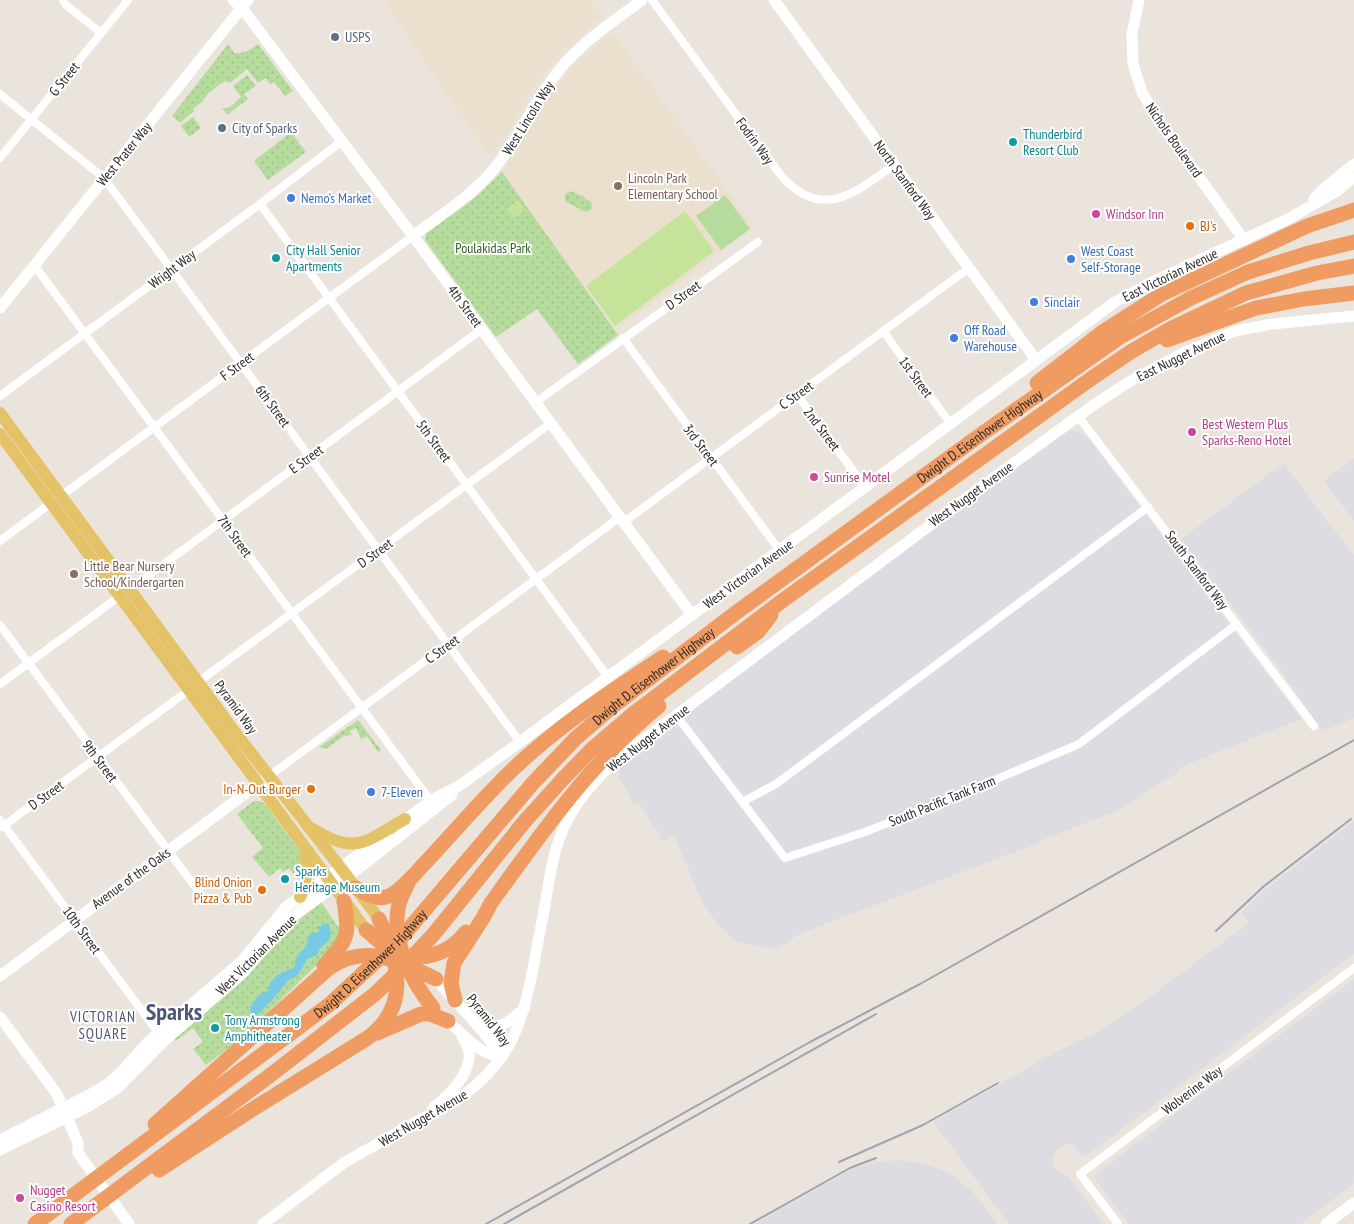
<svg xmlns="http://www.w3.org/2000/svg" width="1354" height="1224" viewBox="0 0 1354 1224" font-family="'PT Sans Narrow',sans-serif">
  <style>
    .industrial { fill: #dedce3 }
    .education { fill: #eae0cd }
    .grass { fill: url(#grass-dots) }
    .garden { fill: #b5dc9d }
    .pitch { fill: #c6e39a }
    .water { fill: #78cae4 }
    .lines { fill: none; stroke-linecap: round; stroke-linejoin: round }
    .street { stroke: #fff; stroke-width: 8 }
    .secondary { stroke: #fff; stroke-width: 11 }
    .primary { stroke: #e4c368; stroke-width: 12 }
    .highway { stroke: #f09b62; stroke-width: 15 }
    .rail { stroke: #a0a3b2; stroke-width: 2 }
    .service-dot { fill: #5c6f8a; stroke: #fff; stroke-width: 2 }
    .culture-dot { fill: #0f9aa8; stroke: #fff; stroke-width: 2 }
    .education-dot { fill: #8d6e63; stroke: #fff; stroke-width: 2 }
    .shop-dot { fill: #3f7fe0; stroke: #fff; stroke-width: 2 }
    .hotel-dot { fill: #d1479c; stroke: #fff; stroke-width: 2 }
    .food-dot { fill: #e8710a; stroke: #fff; stroke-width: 2 }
    .labels { text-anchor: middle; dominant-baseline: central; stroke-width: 4; stroke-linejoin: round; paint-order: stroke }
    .service-label { font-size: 14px; fill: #4e5e75; stroke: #fff; text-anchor: start }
    .street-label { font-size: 14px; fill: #292929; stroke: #fff }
    .culture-label { font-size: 14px; fill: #0d838f; stroke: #fff; text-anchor: start }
    .education-label { font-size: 14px; fill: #785e54; stroke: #fff; text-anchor: start }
    .shop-label { font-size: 14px; fill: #366cbe; stroke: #fff; text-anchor: start }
    .hotel-label { font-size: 14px; fill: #b23c85; stroke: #fff; text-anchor: start }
    .food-label { font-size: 14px; fill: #c56008; stroke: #fff; text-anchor: end }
    .park-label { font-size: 14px; fill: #2f6020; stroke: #fff }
    .neighbourhood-label { font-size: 15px; letter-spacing: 1px; fill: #4e5676; stroke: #fff }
    .town-label { font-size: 24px; font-weight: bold; fill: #4e5676; stroke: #fff }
  </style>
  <defs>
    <pattern id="grass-dots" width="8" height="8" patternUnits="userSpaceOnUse" patternTransform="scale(1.25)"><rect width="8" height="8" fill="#b5dc9d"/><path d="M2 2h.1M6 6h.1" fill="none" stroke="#9cbd87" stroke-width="1.8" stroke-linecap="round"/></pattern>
  </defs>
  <rect width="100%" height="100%" fill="#eae4dc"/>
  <g class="industrial">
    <polygon points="1071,430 1081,432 1088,438 1301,719 1188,764 1177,770 1178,772 1173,776 1163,781 1128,805 1111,813 1039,841 1039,843 822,925 796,936 780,947 773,949 736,942 719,926 702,902 674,836 662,842 656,827 653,828 650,820 639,803 634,805 625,786 618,777 620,774 617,769 650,742 966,504 1064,433"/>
    <polygon points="1354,458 1354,521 1324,481"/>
    <polygon points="1284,463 1327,521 1354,554 1354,718 1328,729 1322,729 1317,724 1282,672 1181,539"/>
    <polygon points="1354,821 1354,954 1086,1156 1083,1156 1072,1145 1067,1144 1057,1149 1052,1158 1053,1166 1057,1171 1068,1176 1104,1224 1009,1224 933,1122 1056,1052 1096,1033 1147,999 1249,923 1241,913 1266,889"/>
    <polygon points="1354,979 1354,1183 1301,1224 1129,1224 1095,1179 1097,1173"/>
    <polygon points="898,1160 925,1164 949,1173 972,1191 998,1224 754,1224 850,1170 867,1164"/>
  </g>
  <g class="education">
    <polygon points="383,0 590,0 602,17 569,46 550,66 531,92 508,133 490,156"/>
    <polygon points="613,33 754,227 621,326 618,335 502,172 543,104 571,67"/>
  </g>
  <g class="grass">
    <path d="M 228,44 L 234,53 C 244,54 250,50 258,44 L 293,91 L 285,96 L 274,82 L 270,84 L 266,78 L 258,83 L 247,69 L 230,83 L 225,81 C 218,86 206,93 203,101 L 193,109 L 194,111 L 180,123 L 172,116 Z"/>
    <polygon points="247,75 256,86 244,94 248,99 227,115 222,108 229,108 241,97 233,86"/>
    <polygon points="193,117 201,128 189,137 181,126"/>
    <polygon points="291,132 306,152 268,180 254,161"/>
    <polygon points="502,172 618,335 578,364 537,309 496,337 425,240 426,234 428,232 476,197"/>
    <polygon points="571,191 581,196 582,195 584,196 583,197 591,202 592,208 589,211 585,212 565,201 565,194"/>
    <polygon points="358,720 381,750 378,752 367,736 361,739 356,728 350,731 352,735 344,736 326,749 319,747"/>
    <polygon points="254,801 260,801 265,804 299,850 304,871 296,877 289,868 283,872 280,868 269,877 252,857 263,848 237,814"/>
    <path d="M 321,902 L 342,932 L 335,947 L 243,1037 L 206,1065 L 193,1049 L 203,1042 L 193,1028 L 176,1041 L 174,1039 L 256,966 L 272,945 C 279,943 288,931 288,924 Z"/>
  </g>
  <polygon class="garden" points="725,195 750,229 721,250 696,216"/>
  <g class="pitch">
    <polygon points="518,200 525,210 514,218 506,209"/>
    <polygon points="685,211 714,251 615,326 586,286"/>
  </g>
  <path class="water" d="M 328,923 C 337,944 322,940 317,955 L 307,959 C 302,968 299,978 288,980 C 281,991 262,1012 252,1019 L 250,1008 C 254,1001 260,992 268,991 L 270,983 L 277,975 L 295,967 C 295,954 299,955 306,946 C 308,943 308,938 310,934 L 319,932 L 319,929 L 317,927 Z"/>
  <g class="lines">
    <g class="street">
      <polyline points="63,0 66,5 101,33"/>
      <path d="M 652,0 L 782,177 C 823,221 855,193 894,165"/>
      <polyline points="0,94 104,178 520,742"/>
      <polyline points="0,158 128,0"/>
      <polyline points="260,204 608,677"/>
      <polyline points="34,265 433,804"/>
      <polyline points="883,331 950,423"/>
      <polyline points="623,338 780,551"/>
      <polyline points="797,395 866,488"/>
      <polyline points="0,396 260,204 342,141"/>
      <polyline points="536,402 758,242"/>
      <polyline points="1078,416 1314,726"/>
      <polyline points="61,496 413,236"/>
      <polyline points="624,522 969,268"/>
      <polyline points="0,541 51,503"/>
      <polyline points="130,589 482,329"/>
      <polyline points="0,625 202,896"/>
      <polyline points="198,682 551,423"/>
      <polyline points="0,684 120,596"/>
      <polyline points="676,715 785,858 865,832 964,793 1079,744 1237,624"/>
      <polyline points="268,777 620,517"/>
      <polyline points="742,802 776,784 1148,507"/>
      <polyline points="0,820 160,1035"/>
      <polyline points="2,827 189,690"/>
      <polyline points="1118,1224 1080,1174 1354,968"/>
    </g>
    <g class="secondary">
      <polyline points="233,0 242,8 413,236 692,615"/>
      <polyline points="774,0 1036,360"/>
      <polyline points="1139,0 1132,34 1133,64 1142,92 1157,118 1244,240"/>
      <polyline points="1314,199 1321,191 1354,164"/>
      <path d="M 413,236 C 441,215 470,197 493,170 C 516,143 530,110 551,81 C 574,47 610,24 642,0"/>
      <polyline points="0,308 248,0"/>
      <polyline points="398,825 432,800 459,786 520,742 1115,302 1152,282 1288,219 1337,191 1354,177"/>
      <polyline points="432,975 480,1028 502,1057"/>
      <polyline points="0,976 265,779"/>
      <polyline points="0,1017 57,1094 78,1143 78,1153 129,1224"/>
      <path d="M 444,1017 C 461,1032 478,1055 502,1057"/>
      <path d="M 480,1028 C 502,1029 509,1022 525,1008"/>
      <path d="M 433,1108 C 448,1096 467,1078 469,1058 C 470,1050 466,1043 462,1036"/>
      <polyline points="0,1140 91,1094 109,1083 122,1071 149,1041 242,961 286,907 386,835"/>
      <polyline points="0,1150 89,1106 119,1087 164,1041 243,973 287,921 367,862 452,795"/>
      <path d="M 263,1224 L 345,1162 L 464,1095 C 511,1059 522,1025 533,969 C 537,946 542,922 546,899 C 550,874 554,848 565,825 C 578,798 599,775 622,756 L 981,487 L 1095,404 L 1127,383 L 1183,353 L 1235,331 L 1272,324 L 1354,316"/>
      <polyline points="1326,1224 1354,1203"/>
    </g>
    <g class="primary">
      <polyline points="0,413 237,735 347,876 379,919"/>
      <polyline points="0,434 366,930"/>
      <path d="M 313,829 C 356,856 366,841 405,819"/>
      <path d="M 300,897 C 308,881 307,865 305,848"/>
    </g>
    <g class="highway">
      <polyline points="1167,340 1256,308 1304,299 1354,293"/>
      <polyline points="1037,383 1104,331 1162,294 1307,226 1354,210"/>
      <polyline points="737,647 758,632 771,615"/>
      <path d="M 408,883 C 405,890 401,897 399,904 C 390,940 412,982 433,1008"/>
      <path d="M 356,888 C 367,894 378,902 391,895 C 405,887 416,872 427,861 C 453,833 478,804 505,777 C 552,730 607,694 663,657"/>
      <path d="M 366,930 C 375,937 384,947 394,952 C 419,964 450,954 466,932"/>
      <path d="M 324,966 C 348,938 350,938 344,901"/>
      <path d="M 455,1000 L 451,983 L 454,963 L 483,918 L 491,903 C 542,832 591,762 659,706"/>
      <polyline points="377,1033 421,1014 430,1014 448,1021"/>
      <path d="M 155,1124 L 329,968 C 367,942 400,962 436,979"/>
      <path d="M 159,1170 L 253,1109 L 366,1039 C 411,1008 399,962 379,919"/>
      <path id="s1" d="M 35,1224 L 330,1004 L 401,938 L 533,783 L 576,738 L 613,706 L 737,612 L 983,433 L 1120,337 L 1191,298 L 1248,272 L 1309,253 L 1354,242"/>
      <polyline points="71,1224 268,1077 375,994 402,968 433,935 525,821 562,780 591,750 633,714 782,601 1092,378 1132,351 1172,328 1246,293 1317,273 1354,266"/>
    </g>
    <g class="rail">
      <polyline points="1216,931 1263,887 1351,819"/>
      <polyline points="839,1162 923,1125 998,1083"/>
      <polyline points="486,1224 810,1042 920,984 1354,740"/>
      <polyline points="504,1224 876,1014"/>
      <polyline points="750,1224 850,1168 876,1158"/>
    </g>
  </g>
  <g class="service-dot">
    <circle cx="335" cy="37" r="5"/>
    <circle cx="222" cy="128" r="5"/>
  </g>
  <g class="culture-dot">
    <circle cx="1013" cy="142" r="5"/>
    <circle cx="276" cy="258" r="5"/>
    <circle cx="285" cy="879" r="5"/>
    <circle cx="215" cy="1028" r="5"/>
  </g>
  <g class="education-dot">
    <circle cx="618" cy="186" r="5"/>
    <circle cx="74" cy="574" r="5"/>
  </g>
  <g class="shop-dot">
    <circle cx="291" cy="198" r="5"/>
    <circle cx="1071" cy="259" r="5"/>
    <circle cx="1034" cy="302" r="5"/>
    <circle cx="954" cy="338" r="5"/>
    <circle cx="371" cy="792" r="5"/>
  </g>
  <g class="hotel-dot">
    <circle cx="1096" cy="214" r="5"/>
    <circle cx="1192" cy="432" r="5"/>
    <circle cx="814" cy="477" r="5"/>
    <circle cx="20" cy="1198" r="5"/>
  </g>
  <g class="food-dot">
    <circle cx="1190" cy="226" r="5"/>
    <circle cx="311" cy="789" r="5"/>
    <circle cx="262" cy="890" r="5"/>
  </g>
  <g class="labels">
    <g class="service-label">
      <text x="345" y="37">USPS</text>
      <text x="232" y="128">City of Sparks</text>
    </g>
    <g class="street-label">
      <text transform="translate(64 79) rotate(-51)">G Street</text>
      <text transform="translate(528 118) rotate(-58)">West Lincoln Way</text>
      <text transform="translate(1174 140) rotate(55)">Nichols Boulevard</text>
      <text transform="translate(755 141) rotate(54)">Fodrin Way</text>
      <text transform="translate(124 154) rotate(-51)">West Prater Way</text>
      <text transform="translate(905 180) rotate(54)">North Stanford Way</text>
      <text transform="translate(172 269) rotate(-37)">Wright Way</text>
      <text transform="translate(1170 275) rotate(-26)">East Victorian Avenue</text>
      <text transform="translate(683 295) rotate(-36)">D Street</text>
      <text transform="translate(465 306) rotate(54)">4th Street</text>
      <text transform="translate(1181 356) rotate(-26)">East Nugget Avenue</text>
      <text transform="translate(237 366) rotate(-36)">F Street</text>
      <text transform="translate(916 377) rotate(54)">1st Street</text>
      <text transform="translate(796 395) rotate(-36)">C Street</text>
      <text transform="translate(273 406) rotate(54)">6th Street</text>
      <text transform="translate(822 429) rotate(53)">2nd Street</text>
      <text stroke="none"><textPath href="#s1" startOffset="1235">Dwight D. Eisenhower Highway</textPath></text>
      <text transform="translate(434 441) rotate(54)">5th Street</text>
      <text transform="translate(701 445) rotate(53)">3rd Street</text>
      <text transform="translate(306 459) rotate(-36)">E Street</text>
      <text transform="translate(971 494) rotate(-36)">West Nugget Avenue</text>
      <text transform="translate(235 536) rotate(54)">7th Street</text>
      <text transform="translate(375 553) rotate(-36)">D Street</text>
      <text transform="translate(1197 570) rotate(53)">South Stanford Way</text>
      <text transform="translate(748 574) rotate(-36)">West Victorian Avenue</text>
      <text transform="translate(442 649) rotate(-36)">C Street</text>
      <text stroke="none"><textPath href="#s1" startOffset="830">Dwight D. Eisenhower Highway</textPath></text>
      <text transform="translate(236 707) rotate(54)">Pyramid Way</text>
      <text transform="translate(648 738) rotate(-38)">West Nugget Avenue</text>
      <text transform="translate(100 761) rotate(53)">9th Street</text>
      <text transform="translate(46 795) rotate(-36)">D Street</text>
      <text transform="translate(942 801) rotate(-22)">South Pacific Tank Farm</text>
      <text transform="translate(131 878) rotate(-36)">Avenue of the Oaks</text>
      <text transform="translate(82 930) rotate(54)">10th Street</text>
      <text transform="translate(256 955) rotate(-45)">West Victorian Avenue</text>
      <text stroke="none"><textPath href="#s1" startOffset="425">Dwight D. Eisenhower Highway</textPath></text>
      <text transform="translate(489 1020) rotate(52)">Pyramid Way</text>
      <text transform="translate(1192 1090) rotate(-37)">Wolverine Way</text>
      <text transform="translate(423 1118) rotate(-30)">West Nugget Avenue</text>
    </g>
    <g class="culture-label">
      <text x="1023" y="134">Thunderbird<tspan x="1023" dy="16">Resort Club</tspan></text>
      <text x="286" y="250">City Hall Senior<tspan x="286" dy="16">Apartments</tspan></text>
      <text x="295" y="871">Sparks<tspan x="295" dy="16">Heritage Museum</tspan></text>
      <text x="225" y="1020">Tony Armstrong<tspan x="225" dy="16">Amphitheater</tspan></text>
    </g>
    <g class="education-label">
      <text x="628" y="178">Lincoln Park<tspan x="628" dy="16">Elementary School</tspan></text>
      <text x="84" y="566">Little Bear Nursery<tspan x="84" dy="16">School/Kindergarten</tspan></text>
    </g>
    <g class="shop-label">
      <text x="301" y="198">Nemo’s Market</text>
      <text x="1081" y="251">West Coast<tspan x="1081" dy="16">Self-Storage</tspan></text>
      <text x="1044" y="302">Sinclair</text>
      <text x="964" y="330">Off Road<tspan x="964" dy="16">Warehouse</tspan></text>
      <text x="381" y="792">7-Eleven</text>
    </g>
    <g class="hotel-label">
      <text x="1106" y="214">Windsor Inn</text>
      <text x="1202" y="424">Best Western Plus<tspan x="1202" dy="16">Sparks-Reno Hotel</tspan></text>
      <text x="824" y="477">Sunrise Motel</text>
      <text x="30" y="1190">Nugget<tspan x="30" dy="16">Casino Resort</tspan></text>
    </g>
    <g class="food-label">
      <text x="1200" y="226" text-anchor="start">BJ's</text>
      <text x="301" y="789">In-N-Out Burger</text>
      <text x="252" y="882">Blind Onion<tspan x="252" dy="16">Pizza &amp; Pub</tspan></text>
    </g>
    <g class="park-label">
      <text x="493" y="248">Poulakidas Park</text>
    </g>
    <g class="neighbourhood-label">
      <text x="103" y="1016">VICTORIAN<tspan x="103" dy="17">SQUARE</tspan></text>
    </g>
    <g class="town-label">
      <text x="174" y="1011">Sparks</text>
    </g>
  </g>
</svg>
